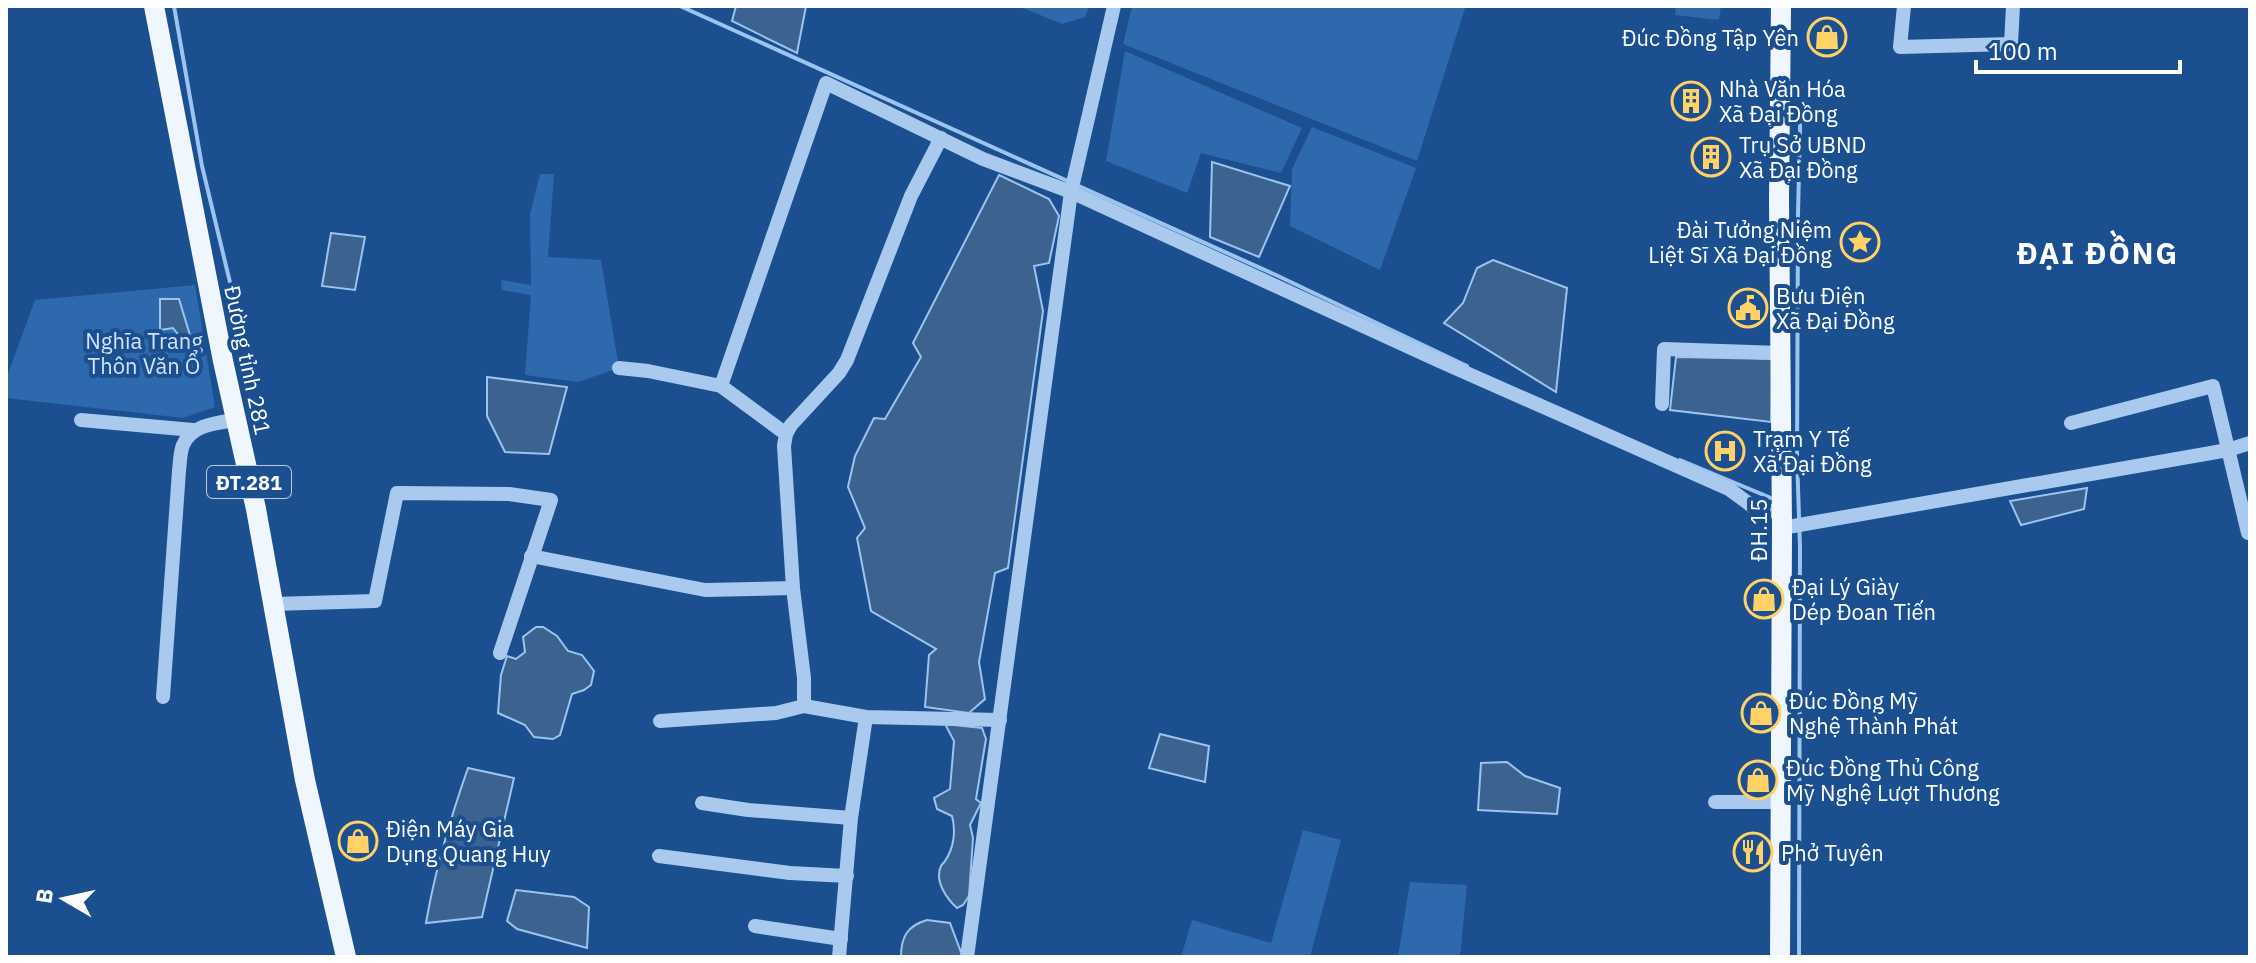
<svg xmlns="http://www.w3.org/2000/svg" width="2256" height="963" viewBox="0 0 2256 963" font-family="'IBM Plex Sans',sans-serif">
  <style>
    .green { fill: #2e69ad }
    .water { fill: #3c6290; stroke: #9cc4f0; stroke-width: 2 }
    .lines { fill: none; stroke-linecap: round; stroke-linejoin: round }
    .stream { stroke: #9cc4f0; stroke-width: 4 }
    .minor { stroke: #a9c9ee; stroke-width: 14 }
    .major { stroke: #f0f6ff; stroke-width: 20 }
    .labels { text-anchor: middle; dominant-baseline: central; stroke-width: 8; stroke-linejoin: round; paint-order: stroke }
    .shield { fill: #1b4f8f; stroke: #bbcadd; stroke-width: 2 }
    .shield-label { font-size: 20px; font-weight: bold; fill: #fff }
    .poi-label { font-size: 22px; fill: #fff; stroke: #1b4f8f; text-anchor: start }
    .park-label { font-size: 22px; fill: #cfe3fa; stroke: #1b4f8f }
    .street-label { font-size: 22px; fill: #fff; stroke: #1b4f8f }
    .district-label { font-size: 30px; font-weight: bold; letter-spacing: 2px; fill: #fff; stroke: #1b4f8f }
  </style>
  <rect width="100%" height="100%" fill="#1b4f8f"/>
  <g class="green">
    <polygon points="1018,6 1089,6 1085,17 1062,24"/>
    <polygon points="1132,6 1458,6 1465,8 1417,161 1123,44"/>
    <polygon points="1676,6 1721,6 1719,20 1675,15"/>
    <polygon points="1125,51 1302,128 1281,173 1201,153 1187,193 1106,161"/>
    <polygon points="1312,127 1416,168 1380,270 1290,226 1292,169"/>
    <polygon points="540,174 554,174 548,257 601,260 619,368 578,382 525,375 531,295 502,290 501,280 531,285 530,214"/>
    <polygon points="195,285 215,407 183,418 6,398 6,379 35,300"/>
    <polygon points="1303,830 1341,840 1310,957 1181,957 1192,920 1271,943"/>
    <polygon points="1410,882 1467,885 1460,957 1398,957"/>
  </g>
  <g class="water">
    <polygon points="736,6 806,6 797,53 732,21"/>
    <polygon points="1212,162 1290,186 1259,257 1210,237"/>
    <polygon points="999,175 1049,199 1059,216 1049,263 1034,266 1043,311 1008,568 995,573 979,662 985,699 969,713 925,707 929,655 936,649 871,611 857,538 865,528 848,487 855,456 874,418 885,419 921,357 913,343"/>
    <polygon points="331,233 365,237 355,290 322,286"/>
    <polygon points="1493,260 1567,288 1556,392 1444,323 1463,303 1477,268"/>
    <polygon points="160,299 179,299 192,342 183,341 173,328 160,330"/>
    <polygon points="1676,357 1772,359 1771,422 1670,410"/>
    <polygon points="487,377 567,387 549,454 505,452 487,416"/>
    <polygon points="2087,488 2084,509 2021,525 2010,501"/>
    <polygon points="536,627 543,627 557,636 568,651 582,655 594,671 591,685 584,690 572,694 560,735 553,739 534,737 525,725 498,713 501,675 507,656 516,659 525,652 523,637"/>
    <path d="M 945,724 L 982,728 L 986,739 L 976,799 L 981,803 L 970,825 L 973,838 L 969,896 L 963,905 L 957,908 C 947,899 934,881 941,866 C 942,864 944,863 945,861 C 954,848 956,831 952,816 L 937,809 L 934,798 L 950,789 L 954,741 Z"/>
    <polygon points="1160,734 1209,746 1205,782 1149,768"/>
    <polygon points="1507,762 1525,776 1560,788 1557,814 1478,810 1481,763"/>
    <path d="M 468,768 L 514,778 L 482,917 L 426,923 C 435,870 450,819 468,768 Z"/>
    <polygon points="516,890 574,897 589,907 587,948 517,929 507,921"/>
    <path d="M 927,920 L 950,923 L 962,955 L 957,957 L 901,957 C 901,937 907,926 927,920 Z"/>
  </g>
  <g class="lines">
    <g class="stream">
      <polyline points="174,6 202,166 234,299"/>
      <polyline points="680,6 1278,276 1467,366"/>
      <polyline points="1680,460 1771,498"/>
      <polyline points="1799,957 1800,547 1797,457 1798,214 1801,87"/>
    </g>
    <g class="minor">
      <polyline points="1904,6 1900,47 2011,44 2013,6"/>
      <polyline points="619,368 648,371 721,386 786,434"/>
      <polyline points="721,386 826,83 983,159 1071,192 1437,360 1729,489 1752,506 1782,514"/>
      <polyline points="1662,404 1664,349 1780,353"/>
      <polyline points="81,420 193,430"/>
      <polyline points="2071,423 2213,386 2248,533"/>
      <polyline points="1782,528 2228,450 2250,443"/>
      <polyline points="531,556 705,590 793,588"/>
      <polyline points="273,604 375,601 397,493 509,494 551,500 500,653"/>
      <path d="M 163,697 L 179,471 C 180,463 180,452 183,445 C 191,425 216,423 235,420"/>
      <polyline points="804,706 804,678 793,588 784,446 786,434 791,425 839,373 847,360 911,196 941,138"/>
      <polyline points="660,721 776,713 804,706 866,717 1000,720"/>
      <polyline points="1715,802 1781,802"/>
      <polyline points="702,803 748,810 851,818"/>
      <polyline points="659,856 790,873 847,876"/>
      <polyline points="755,926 841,939"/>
      <polyline points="839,957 851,818 866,717"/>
      <polyline points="967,957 1071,192 1114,6"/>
    </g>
    <g class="major">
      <polyline points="154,6 223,361 256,509 305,780 346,957"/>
      <polyline points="1780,957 1782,528 1779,199 1781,6"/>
    </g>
  </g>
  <defs>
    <symbol id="shop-ring" viewBox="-11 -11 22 22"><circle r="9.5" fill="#1b4f8f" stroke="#ffd166" stroke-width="1.5"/><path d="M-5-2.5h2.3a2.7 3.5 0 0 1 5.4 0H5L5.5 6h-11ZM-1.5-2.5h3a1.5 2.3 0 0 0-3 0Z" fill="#ffd166"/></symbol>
    <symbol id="building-ring" viewBox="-11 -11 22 22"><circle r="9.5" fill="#1b4f8f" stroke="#ffd166" stroke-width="1.5"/><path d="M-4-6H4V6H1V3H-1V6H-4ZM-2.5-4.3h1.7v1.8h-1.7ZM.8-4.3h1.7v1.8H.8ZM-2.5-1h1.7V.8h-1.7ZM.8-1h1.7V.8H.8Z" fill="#ffd166"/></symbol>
    <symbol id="sight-ring" viewBox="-11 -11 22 22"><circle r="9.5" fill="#1b4f8f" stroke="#ffd166" stroke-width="1.5"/><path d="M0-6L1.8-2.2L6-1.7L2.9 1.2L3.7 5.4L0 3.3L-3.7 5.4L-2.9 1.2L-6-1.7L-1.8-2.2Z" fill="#ffd166"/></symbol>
    <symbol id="civic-ring" viewBox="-11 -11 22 22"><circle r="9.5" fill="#1b4f8f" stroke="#ffd166" stroke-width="1.5"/><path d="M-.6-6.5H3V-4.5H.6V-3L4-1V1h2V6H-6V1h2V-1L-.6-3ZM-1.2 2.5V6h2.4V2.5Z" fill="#ffd166"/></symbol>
    <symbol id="hospital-ring" viewBox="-11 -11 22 22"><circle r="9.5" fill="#1b4f8f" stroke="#ffd166" stroke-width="1.5"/><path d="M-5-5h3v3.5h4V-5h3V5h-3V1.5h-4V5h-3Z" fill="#ffd166"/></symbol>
    <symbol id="restaurant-ring" viewBox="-11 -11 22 22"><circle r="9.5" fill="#1b4f8f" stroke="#ffd166" stroke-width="1.5"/><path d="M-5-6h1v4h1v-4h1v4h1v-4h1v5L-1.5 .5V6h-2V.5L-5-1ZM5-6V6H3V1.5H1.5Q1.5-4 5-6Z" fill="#ffd166"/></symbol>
  </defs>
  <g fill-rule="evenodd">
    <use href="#shop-ring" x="1805" y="15" width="44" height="44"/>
    <use href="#building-ring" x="1669" y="79" width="44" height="44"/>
    <use href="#building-ring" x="1689" y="135" width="44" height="44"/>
    <use href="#sight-ring" x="1838" y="220" width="44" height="44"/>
    <use href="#civic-ring" x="1726" y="286" width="44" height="44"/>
    <use href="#hospital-ring" x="1703" y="429" width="44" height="44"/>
    <use href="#shop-ring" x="1742" y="577" width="44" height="44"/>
    <use href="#shop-ring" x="1739" y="691" width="44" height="44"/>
    <use href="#shop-ring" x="1736" y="758" width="44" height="44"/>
    <use href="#shop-ring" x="336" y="819" width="44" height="44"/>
    <use href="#restaurant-ring" x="1731" y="830" width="44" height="44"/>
  </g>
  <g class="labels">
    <rect class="shield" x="207" y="466" width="84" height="32" rx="6"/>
    <g class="shield-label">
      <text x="249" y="482">ĐT.281</text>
    </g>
    <g class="poi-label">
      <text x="1799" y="37" text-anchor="end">Đúc Đồng Tập Yên</text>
      <text x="1719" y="88">Nhà Văn Hóa<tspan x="1719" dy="25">Xã Đại Đồng</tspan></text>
      <text x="1739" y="144">Trụ Sở UBND<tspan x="1739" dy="25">Xã Đại Đồng</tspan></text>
      <text x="1832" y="229" text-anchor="end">Đài Tưởng Niệm<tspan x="1832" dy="25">Liệt Sĩ Xã Đại Đồng</tspan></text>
      <text x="1776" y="295">Bưu Điện<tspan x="1776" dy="25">Xã Đại Đồng</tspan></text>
      <text x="1753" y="438">Trạm Y Tế<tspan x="1753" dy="25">Xã Đại Đồng</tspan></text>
      <text x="1792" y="586">Đại Lý Giày<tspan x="1792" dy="25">Dép Đoan Tiến</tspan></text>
      <text x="1789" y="700">Đúc Đồng Mỹ<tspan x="1789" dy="25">Nghệ Thành Phát</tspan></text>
      <text x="1786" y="767">Đúc Đồng Thủ Công<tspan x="1786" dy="25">Mỹ Nghệ Lượt Thương</tspan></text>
      <text x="386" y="828">Điện Máy Gia<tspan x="386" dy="25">Dụng Quang Huy</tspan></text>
      <text x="1781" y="852">Phở Tuyên</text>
    </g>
    <g class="park-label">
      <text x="144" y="340">Nghĩa Trang<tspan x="144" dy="25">Thôn Văn Ổ</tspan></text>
    </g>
    <g class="street-label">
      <text transform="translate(248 360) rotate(78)">Đường tỉnh 281</text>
      <text transform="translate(1758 530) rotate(-90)">ĐH.15</text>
    </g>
    <g class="district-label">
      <text x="2098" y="252">ĐẠI ĐỒNG</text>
    </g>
  </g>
  <rect width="2256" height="963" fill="none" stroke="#ffffff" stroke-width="16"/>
  <g transform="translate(64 899) rotate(279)" stroke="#1b4f8f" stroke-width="6" paint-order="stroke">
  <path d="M0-6L14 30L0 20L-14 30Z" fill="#ffffff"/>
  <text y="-12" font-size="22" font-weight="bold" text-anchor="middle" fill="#ffffff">B</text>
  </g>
  <path d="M1976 60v12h204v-12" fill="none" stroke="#ffffff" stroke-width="4"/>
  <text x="1988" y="60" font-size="24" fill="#ffffff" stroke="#1b4f8f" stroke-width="6" paint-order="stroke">100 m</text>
</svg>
